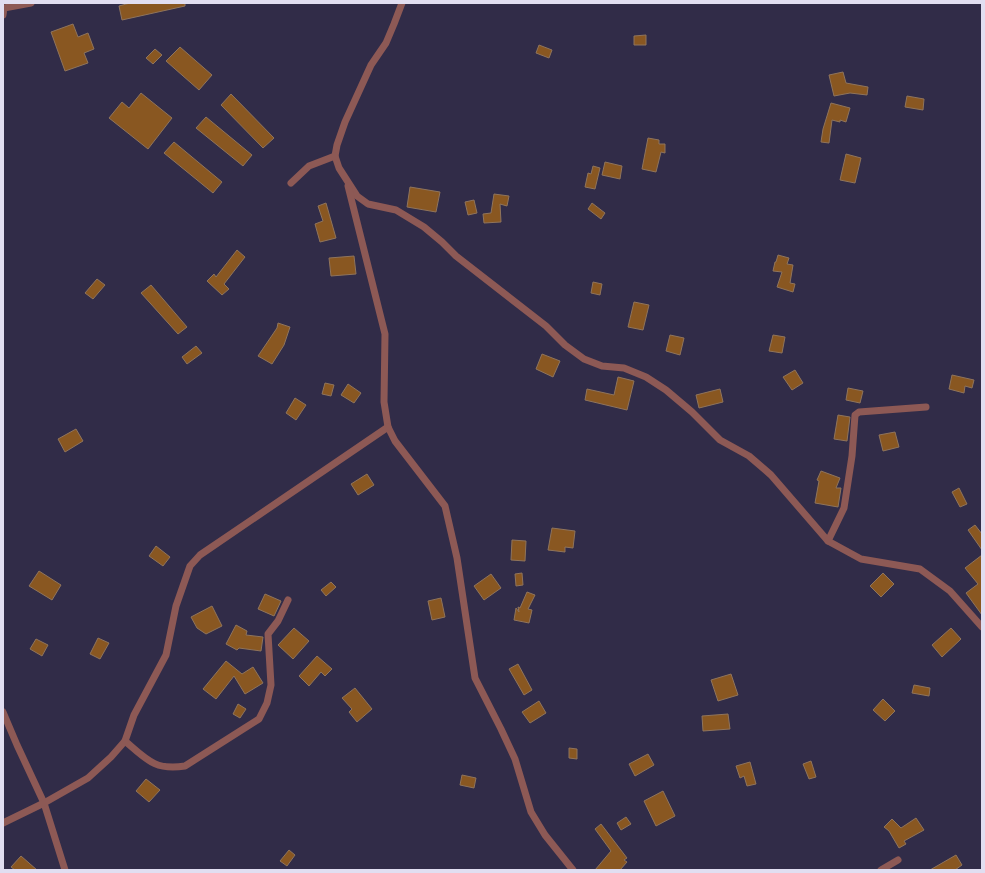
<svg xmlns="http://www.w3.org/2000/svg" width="985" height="873" viewBox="0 0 985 873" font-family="Barlow,sans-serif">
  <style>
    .building { fill: #895721; stroke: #8f745c }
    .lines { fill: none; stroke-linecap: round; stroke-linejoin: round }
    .street { stroke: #8d5955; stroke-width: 7 }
  </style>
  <rect width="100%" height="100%" fill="#312c48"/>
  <g class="building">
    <polygon points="130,3 185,3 185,6 122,20 119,6"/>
    <polygon points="73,24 78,37 88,33 94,49 84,53 88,63 65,71 51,32"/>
    <polygon points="646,35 646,45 634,45 634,36"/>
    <polygon points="539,45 552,50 549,58 536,53"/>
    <polygon points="180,47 212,75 199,90 166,61"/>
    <polygon points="155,49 162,55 153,64 146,58"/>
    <polygon points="843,72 846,83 868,87 867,95 850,93 834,96 829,75"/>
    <polygon points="141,93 172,118 148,149 109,118 122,102 129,108"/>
    <polygon points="231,94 274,138 263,148 221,105"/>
    <polygon points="907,96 924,99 923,110 905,107"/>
    <polygon points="831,103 850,108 846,122 840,120 840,122 832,120 829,143 821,142 823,129"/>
    <polygon points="206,117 252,155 243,166 196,128"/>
    <polygon points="648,138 659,140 659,144 665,144 665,153 661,152 656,172 642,169"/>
    <polygon points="174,142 222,182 213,193 164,153"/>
    <polygon points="846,154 861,158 855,183 840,180"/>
    <polygon points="605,162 622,166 620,179 602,175"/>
    <polygon points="593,166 600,168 595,189 585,187 588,173 591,174"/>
    <polygon points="410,187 440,192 436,212 407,207"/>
    <polygon points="494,194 509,196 507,206 500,204 501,222 484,223 483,214 491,213"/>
    <polygon points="474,200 477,213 468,215 465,202"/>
    <polygon points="326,203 336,238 320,242 315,224 323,221 318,206"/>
    <polygon points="592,203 605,213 601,219 588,209"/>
    <polygon points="237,250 245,257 224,284 229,289 222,295 207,281 214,274 216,277"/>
    <polygon points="778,255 789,258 787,264 793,265 790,283 795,284 793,292 777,287 782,272 773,271 775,262 776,262"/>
    <polygon points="354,256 356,274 331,276 329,258"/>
    <polygon points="97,279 105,285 93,299 85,293"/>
    <polygon points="593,282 602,284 600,295 591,293"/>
    <polygon points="151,285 187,327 178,334 141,293"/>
    <polygon points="634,302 649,305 643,330 628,327"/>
    <polygon points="278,323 290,327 284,345 272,364 258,356 277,328"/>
    <polygon points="670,335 684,338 680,355 666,351"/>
    <polygon points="773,335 785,337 782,353 769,351"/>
    <polygon points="196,346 202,353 187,364 182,357"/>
    <polygon points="542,354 560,361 553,377 536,369"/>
    <polygon points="795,370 803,383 792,390 783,377"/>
    <polygon points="952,375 974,380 972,388 965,386 964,393 949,389"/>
    <polygon points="618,377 634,381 627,410 585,400 587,389 614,395"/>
    <polygon points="325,383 334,385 331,396 322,394"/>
    <polygon points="348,384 361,393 354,403 341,395"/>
    <polygon points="848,388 863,391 860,403 846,400"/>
    <polygon points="720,389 723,402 699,408 696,395"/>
    <polygon points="295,398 306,405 296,420 286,413"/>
    <polygon points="838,415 850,417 847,441 834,439"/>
    <polygon points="76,429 83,441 65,452 58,439"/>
    <polygon points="895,432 899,447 883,451 879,435"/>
    <polygon points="821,471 840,478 836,488 841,488 838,507 815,503 819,481 817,480"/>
    <polygon points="367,474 374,485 358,495 351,484"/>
    <polygon points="959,488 967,504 960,507 952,492"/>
    <polygon points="975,525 982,534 982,550 968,530"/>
    <polygon points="552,528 575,531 573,548 565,547 565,552 548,550"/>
    <polygon points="512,540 526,541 525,561 511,560"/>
    <polygon points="156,546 170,557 163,566 149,556"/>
    <polygon points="982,555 982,615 966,593 978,584 965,568"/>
    <polygon points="39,571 61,585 52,600 29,586"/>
    <polygon points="522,573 523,585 516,586 515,574"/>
    <polygon points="883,573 894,584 881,597 870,586"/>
    <polygon points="491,574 501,588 484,600 474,586"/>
    <polygon points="331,582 336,587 326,596 321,590"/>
    <polygon points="527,592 535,595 528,609 532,610 529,623 514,620 516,608 519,612 518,607 520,608"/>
    <polygon points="265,594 281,601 274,616 258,609"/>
    <polygon points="441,598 445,617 432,620 428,601"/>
    <polygon points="212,606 222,626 206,634 197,628 191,617"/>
    <polygon points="236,625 247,631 246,635 263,637 261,651 239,648 237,650 226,644"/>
    <polygon points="294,628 309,641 293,659 278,645"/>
    <polygon points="951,628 961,639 942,657 932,645"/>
    <polygon points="98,638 109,643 100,659 90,654"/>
    <polygon points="36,639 48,645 42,656 30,649"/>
    <polygon points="317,656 332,669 325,676 321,672 309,686 299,676"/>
    <polygon points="226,661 242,674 253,667 263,683 245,694 234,676 216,699 203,689"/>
    <polygon points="518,664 532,690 524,695 509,669"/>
    <polygon points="731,674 738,695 718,701 711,680"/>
    <polygon points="914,685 930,688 929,696 912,693"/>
    <polygon points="355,688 372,709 357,722 349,712 352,709 342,698"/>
    <polygon points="883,699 895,711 885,721 873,710"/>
    <polygon points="539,701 546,713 530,723 522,712"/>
    <polygon points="238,704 246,709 240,718 233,714"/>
    <polygon points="728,714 730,729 703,731 702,716"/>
    <polygon points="569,748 577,749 577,759 569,758"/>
    <polygon points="648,754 654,765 635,776 629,764"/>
    <polygon points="811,761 816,777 809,779 803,764"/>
    <polygon points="750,762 756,784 747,786 744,776 740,778 736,766"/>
    <polygon points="462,775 476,778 474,788 460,785"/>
    <polygon points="146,779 160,790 149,802 136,791"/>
    <polygon points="663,791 675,816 656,826 644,801"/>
    <polygon points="626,817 631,824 621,830 617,823"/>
    <polygon points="916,818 924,830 904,841 906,844 899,848 889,831 884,827 892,819 901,828"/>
    <polygon points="601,824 627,858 624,860 627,862 620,870 595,870 611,851 595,829"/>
    <polygon points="289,850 295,855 287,866 280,861"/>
    <polygon points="956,855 962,865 955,870 930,870"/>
    <polygon points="21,856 37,870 15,870 11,867"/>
  </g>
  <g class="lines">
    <g class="street">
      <polyline points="402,3 394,24 386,43 371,65 345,122 337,145 335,156 339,168 357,196 368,204 396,210 424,227 442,242 456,256 546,326 565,345 584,359 602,366 624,368 646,377 666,390 692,412 720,440 749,456 771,475 828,541 861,559 920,569 950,591 982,627"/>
      <polyline points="3,15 4,8 31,3"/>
      <polyline points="291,183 309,166 335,156"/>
      <polyline points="348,186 385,334 384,402 388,427 395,441 445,506 457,558 475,678 501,729 515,759 531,812 545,835 573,870"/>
      <polyline points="828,541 844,508 852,456 855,415 859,412 926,407"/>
      <polyline points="3,712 17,745 44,803 65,870"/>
      <path d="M 125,741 C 146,759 155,771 185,766 L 259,719 L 267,703 L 271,685 L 268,634 L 278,621 L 288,600"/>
      <polyline points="3,823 44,803 88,778 111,757 125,741 134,715 166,655 176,606 190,566 200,555 388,427"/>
      <polyline points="881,870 898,860"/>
    </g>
  </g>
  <rect width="985" height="873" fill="none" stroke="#e1def1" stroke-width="8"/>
</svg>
